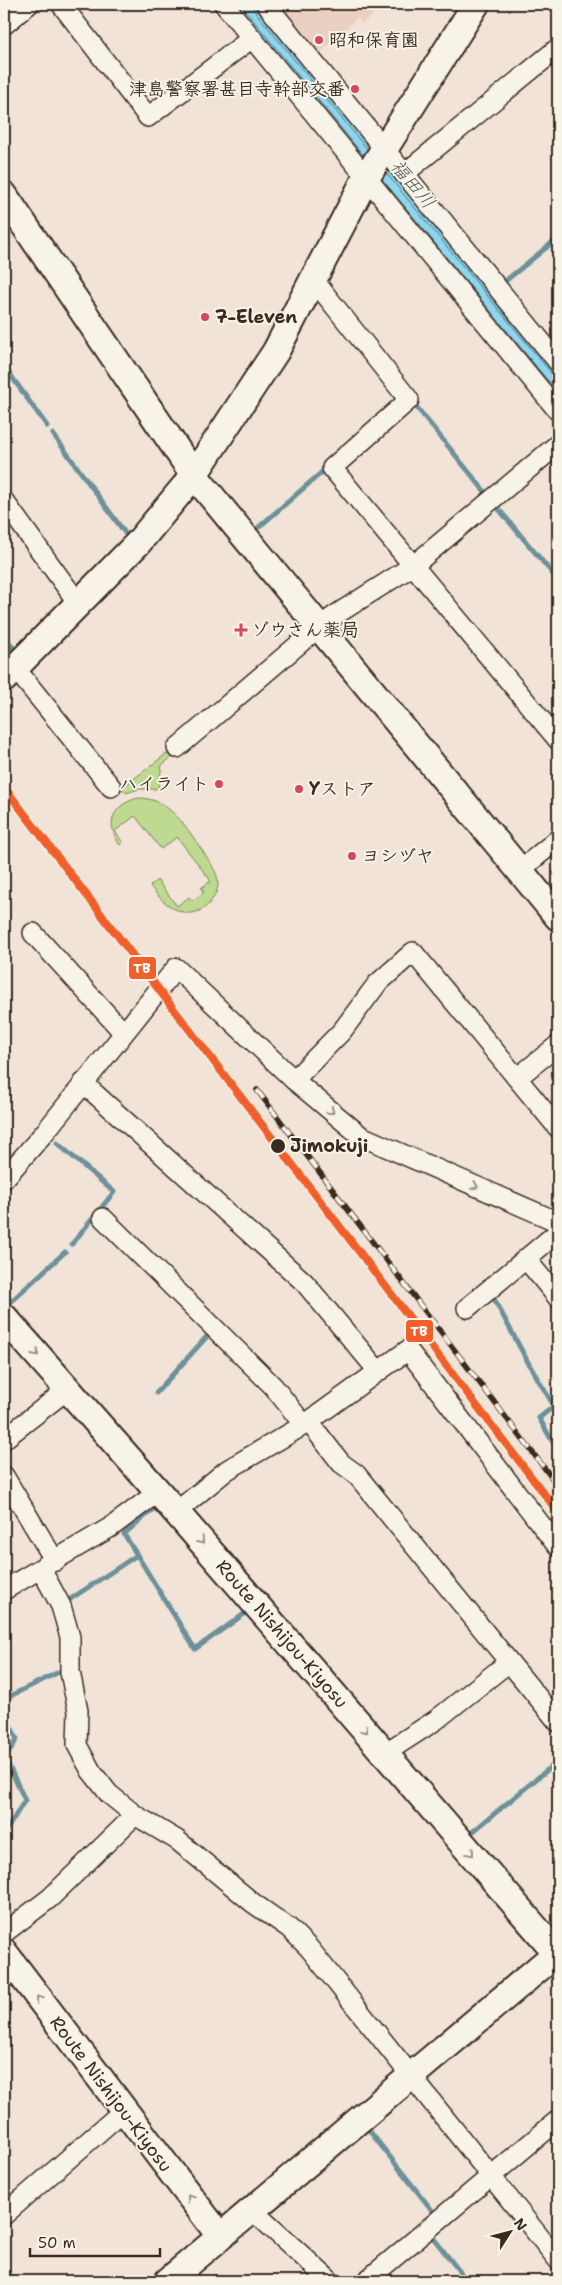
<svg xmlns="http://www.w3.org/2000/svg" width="562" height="2285" viewBox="0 0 562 2285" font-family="'Shantell Sans','Klee One',sans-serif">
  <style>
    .built { fill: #ead0c2 }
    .green { fill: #bed990; stroke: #7c8257 }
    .water { fill: #8ed6ef; stroke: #6d919b }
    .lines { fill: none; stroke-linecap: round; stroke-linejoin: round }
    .shore { stroke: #5c6f72; stroke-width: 1 }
    .stream { stroke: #6d919b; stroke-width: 5 }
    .street-casing { stroke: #3b2a1e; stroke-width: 22 }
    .secondary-casing { stroke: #3b2a1e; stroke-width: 30 }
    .street { stroke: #f7f3e8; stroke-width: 19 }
    .secondary { stroke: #f7f3e8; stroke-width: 26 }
    .rail-casing { stroke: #3b2a1e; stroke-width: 5.5 }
    .rail { stroke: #f7f3e8; stroke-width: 4; stroke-dasharray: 11; stroke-linecap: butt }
    .rail-1-casing { stroke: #f7f3e8; stroke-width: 11 }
    .rail-1 { stroke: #f05f2c; stroke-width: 8 }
    .oneway { stroke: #998e83 }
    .poi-dot { fill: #d1495b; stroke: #f7f3e8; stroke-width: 2 }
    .stop-dot { fill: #3b2a1e; stroke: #f7f3e8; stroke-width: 2 }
    .labels { text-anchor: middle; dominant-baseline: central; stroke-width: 4; stroke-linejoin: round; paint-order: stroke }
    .poi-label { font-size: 18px; font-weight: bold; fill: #3b2a1e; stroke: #f7f3e8; text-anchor: start }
    .stop-label { font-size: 18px; font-weight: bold; fill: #3b2a1e; stroke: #f7f3e8; text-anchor: start }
    .street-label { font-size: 18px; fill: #3b2a1e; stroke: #f7f3e8 }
    .water-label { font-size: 19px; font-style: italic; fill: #505552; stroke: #f7f3e8 }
    .line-badge { stroke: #f7f3e8; stroke-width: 2 }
    .badge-label { font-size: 14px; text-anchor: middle; font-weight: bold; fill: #fff }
  </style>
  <rect width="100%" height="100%" fill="#f1e3d7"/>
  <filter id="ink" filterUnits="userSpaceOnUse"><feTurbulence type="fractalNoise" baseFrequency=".02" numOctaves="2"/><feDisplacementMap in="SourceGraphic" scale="10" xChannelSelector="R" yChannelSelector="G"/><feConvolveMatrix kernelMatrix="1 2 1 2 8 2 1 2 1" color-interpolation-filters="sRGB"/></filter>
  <g filter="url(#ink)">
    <polygon class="built" points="274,4 385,4 362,24 357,18 317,56"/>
    <g class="green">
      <polygon points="166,754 172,757 162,765 158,789 139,789 126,793 122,788"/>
      <path d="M 138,798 C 173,797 192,837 210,862 C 214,869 218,875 218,884 C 217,899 202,915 187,913 C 170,910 159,898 150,886 L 157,880 L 177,906 L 189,897 L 192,901 L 204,892 L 201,888 L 211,881 L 177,837 L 161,849 L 135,816 L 115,831 L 123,843 L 120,845 C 105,824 112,805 138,798 Z"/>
    </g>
    <polygon class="water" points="233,4 255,4 558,374 558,401"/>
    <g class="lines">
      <g class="shore">
        <polyline points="240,4 363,155"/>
        <polyline points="252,4 253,9 367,149"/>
        <polyline points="386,173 552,374 558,376"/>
        <polyline points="382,179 558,393"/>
      </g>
      <g class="stream">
        <polyline points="4,226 9,222"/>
        <polyline points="504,282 558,238"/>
        <polyline points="4,366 47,426"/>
        <polyline points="414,404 486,493"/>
        <polyline points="53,434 125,533"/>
        <polyline points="497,507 558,580"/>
        <polyline points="259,527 329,466"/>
        <polyline points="4,635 14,649"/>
        <polyline points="57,1143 114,1192 72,1244"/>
        <polyline points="492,1295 530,1366 554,1406 539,1418 558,1451"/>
        <polyline points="8,1304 65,1252"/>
        <polyline points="4,1349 14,1341"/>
        <polyline points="156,1393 210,1333"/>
        <polyline points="137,1555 195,1649 247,1612"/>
        <polyline points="66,1602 137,1555 124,1534 158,1505"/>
        <polyline points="4,1699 65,1669"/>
        <polyline points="4,1713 17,1739 5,1758 25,1800 4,1834"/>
        <polyline points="470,1834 558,1761"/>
        <polyline points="368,2129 435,2214"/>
        <polyline points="433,2233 431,2235 467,2281"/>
        <polyline points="4,2270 15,2281"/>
      </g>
      <defs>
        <g id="street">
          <polyline points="61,4 148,117 252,38"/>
          <polyline points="224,4 558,411"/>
          <polyline points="266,4 558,362"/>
          <polyline points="4,25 29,4"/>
          <polyline points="404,174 558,48"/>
          <polyline points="313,279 409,400 332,468 558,740"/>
          <polyline points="4,501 78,603"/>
          <polyline points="15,668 111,787"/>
          <polyline points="177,748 319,627 337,614 414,565 558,444"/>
          <polyline points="520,870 558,839"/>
          <polyline points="33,933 123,1032"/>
          <polyline points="517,1078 558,1045"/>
          <polyline points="294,1080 342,1031 377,984 413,952 558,1128"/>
          <polyline points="83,1083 304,1282 378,1371"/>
          <polyline points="4,1179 45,1132 176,968 294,1080 361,1136 558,1222"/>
          <polyline points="103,1218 273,1386 304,1425"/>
          <polyline points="526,1259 558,1298"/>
          <polyline points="467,1308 558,1232"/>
          <polyline points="309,1422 341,1463 356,1474 558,1722"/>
          <polyline points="4,1439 68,1389"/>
          <polyline points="4,1476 55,1561"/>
          <polyline points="176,1512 227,1470 304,1425 408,1350 558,1547"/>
          <polyline points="41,1569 61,1606 70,1637 70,1672 78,1711 77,1745 91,1771 109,1794 135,1815 177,1840 253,1903 289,1928 309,1948 558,2260"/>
          <polyline points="4,1590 111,1527 158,1492"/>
          <polyline points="385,1753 436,1720 509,1662"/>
          <polyline points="4,1933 50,1898 135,1815"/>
          <polyline points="252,2210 330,2281"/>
          <polyline points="4,2215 123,2111"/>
          <polyline points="366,2281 558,2120"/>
        </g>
        <g id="secondary">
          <polyline points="4,195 194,475 558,917"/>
          <polyline points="4,679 138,543 194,475 276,351 366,178 476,4"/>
          <polyline points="4,1317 176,1512 558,1954"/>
          <polyline points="4,1952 220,2236"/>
          <polyline points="168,2281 558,1952"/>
        </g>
      </defs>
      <use href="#street" class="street-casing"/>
      <use href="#secondary" class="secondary-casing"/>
      <use href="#street" class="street"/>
      <use href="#secondary" class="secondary"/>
      <defs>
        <polyline id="rail" points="257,1090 558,1486"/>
      </defs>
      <use href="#rail" class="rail-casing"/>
      <use href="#rail" class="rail"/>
      <defs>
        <polyline id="rail-1" points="4,787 558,1512"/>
      </defs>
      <use href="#rail-1" class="rail-1-casing"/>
      <use href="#rail-1" class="rail-1"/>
    </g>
    <defs><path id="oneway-chevron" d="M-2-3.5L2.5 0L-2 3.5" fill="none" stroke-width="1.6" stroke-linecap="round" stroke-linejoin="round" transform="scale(1.25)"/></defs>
    <g class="oneway">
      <use href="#oneway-chevron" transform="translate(331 1111) rotate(39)"/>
      <use href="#oneway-chevron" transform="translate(475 1186) rotate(24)"/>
      <use href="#oneway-chevron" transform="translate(36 1353) rotate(49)"/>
      <use href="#oneway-chevron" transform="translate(201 1541) rotate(49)"/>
      <use href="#oneway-chevron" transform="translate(365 1730) rotate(49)"/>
      <use href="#oneway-chevron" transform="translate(471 1853) rotate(49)"/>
      <use href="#oneway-chevron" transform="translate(39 1999) rotate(-127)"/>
      <use href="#oneway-chevron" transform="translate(190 2198) rotate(-128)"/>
    </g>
  </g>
  <g class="poi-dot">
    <circle cx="319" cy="40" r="5"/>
    <circle cx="355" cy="89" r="5"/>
    <circle cx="205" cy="317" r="5"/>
    <path d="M238.5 622.5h5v5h5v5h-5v5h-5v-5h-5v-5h5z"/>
    <circle cx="219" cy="784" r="5"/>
    <circle cx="299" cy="789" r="5"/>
    <circle cx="352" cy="856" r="5"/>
  </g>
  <circle class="stop-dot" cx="278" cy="1146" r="8"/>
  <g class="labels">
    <g class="poi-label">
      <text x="329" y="40">昭和保育園</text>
      <text x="345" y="89" text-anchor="end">津島警察署甚目寺幹部交番</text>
      <text x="215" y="317">7-Eleven</text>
      <text x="251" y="630">ゾウさん薬局</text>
      <text x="209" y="784" text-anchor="end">ハイライト</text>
      <text x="309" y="789">Yストア</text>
      <text x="362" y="856">ヨシヅヤ</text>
    </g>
    <g class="stop-label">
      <text x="290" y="1146">Jimokuji</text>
    </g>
    <g class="street-label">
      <text transform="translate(282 1634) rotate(49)">Route Nishijou-Kiyosu</text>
      <text transform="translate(111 2094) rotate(53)">Route Nishijou-Kiyosu</text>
    </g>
    <g class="water-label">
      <text transform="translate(413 184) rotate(50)">福田川</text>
    </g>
  </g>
  <g class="line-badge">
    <rect x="128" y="956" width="29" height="24" rx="5" fill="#f05f2c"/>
    <rect x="405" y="1319" width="29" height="24" rx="5" fill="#f05f2c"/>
  </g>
  <g class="badge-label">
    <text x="142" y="973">TB</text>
    <text x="419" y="1336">TB</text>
  </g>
  <rect width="562" height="2285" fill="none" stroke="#f7f3e8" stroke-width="20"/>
  <rect x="10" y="10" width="542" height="2265" fill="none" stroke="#3b2a1e" stroke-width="2" filter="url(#ink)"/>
  <g transform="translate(510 2232) rotate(54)" stroke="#f7f3e8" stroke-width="4" paint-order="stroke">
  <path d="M0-4L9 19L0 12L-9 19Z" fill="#3b2a1e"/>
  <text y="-8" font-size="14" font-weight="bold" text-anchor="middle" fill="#3b2a1e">N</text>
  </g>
  <path d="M30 2248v8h130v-8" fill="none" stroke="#3b2a1e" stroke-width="2.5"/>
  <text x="38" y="2248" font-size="15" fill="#3b2a1e" stroke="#f7f3e8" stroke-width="4" paint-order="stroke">50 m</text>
</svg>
